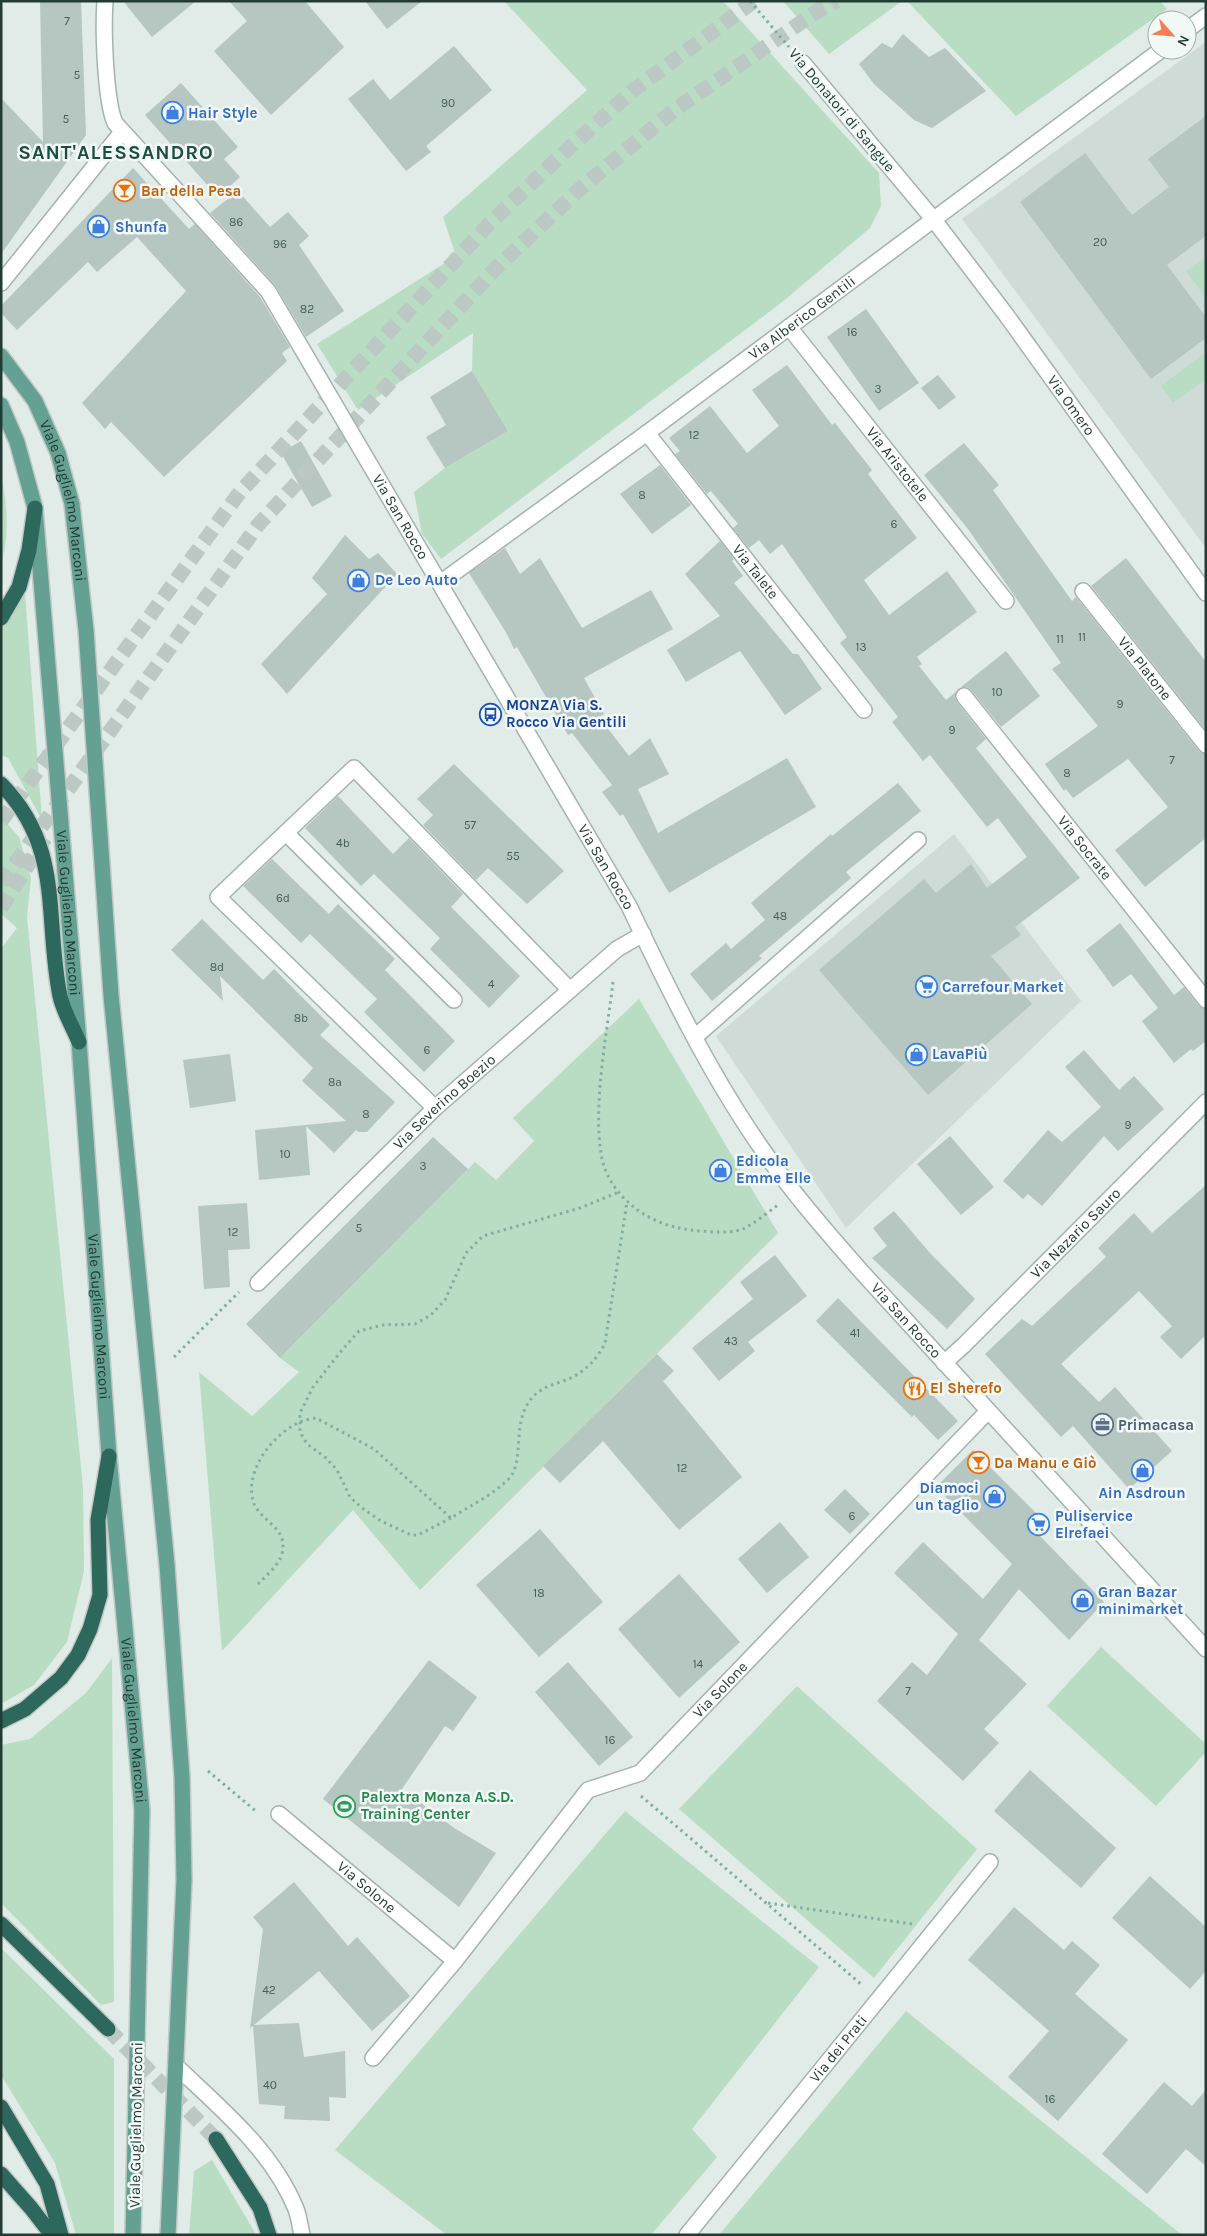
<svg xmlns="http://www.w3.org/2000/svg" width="1207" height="2236" viewBox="0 0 1207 2236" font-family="Karla,sans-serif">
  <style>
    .built { fill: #cfdbd6 }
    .green { fill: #b9ddc3 }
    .building { fill: #b6c6c0 }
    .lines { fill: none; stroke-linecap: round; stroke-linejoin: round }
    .highway-tunnel { stroke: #bbc8c3; stroke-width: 15; stroke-dasharray: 15 8; stroke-linecap: butt }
    .minor-casing { stroke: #a4b3ae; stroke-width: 18 }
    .major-casing { stroke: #c1c8c6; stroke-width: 18 }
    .highway-casing { stroke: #c1c8c6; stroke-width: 18 }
    .path { stroke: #81afa1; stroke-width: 3; stroke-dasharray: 2.5 4; stroke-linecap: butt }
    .minor { stroke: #fff; stroke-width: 15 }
    .major { stroke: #65a192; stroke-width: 15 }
    .highway { stroke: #2d685d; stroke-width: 15 }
    .labels { text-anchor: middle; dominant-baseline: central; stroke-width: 5; stroke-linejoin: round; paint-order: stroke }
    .number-label { font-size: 12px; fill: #465e58 }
    .street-label { font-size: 15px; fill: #213c35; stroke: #f1f8f5 }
    .shop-label { font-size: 15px; font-weight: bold; fill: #366cbe; stroke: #f1f8f5; text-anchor: start }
    .food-label { font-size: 15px; font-weight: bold; fill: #c56008; stroke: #f1f8f5; text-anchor: start }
    .transit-label { font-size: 15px; font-weight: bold; fill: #164399; stroke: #f1f8f5; text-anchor: start }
    .service-label { font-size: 15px; font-weight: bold; fill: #4e5e75; stroke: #f1f8f5; text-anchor: start }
    .leisure-label { font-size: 15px; font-weight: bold; fill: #27864d; stroke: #f1f8f5; text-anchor: start }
    .district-label { font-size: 20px; font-weight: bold; letter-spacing: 1px; fill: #1d4e43; stroke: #f1f8f5 }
  </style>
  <rect width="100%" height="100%" fill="#e1ebe7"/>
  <g class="built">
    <polygon points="1206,42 1206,548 962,219"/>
    <polygon points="954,834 1081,1001 846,1228 716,1036"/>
  </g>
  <g class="green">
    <polygon points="504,1 723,1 879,173 881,206 870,228 781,303 441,559 422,534 414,492 445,468 508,431 472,371 473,333 358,410 317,344 456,256 443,217 587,90"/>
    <polygon points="783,1 902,1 829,54"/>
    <polygon points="907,1 1160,1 1167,9 1016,116"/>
    <polygon points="1206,257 1206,298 1186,271"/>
    <polygon points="1206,352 1206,379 1173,403 1161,386"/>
    <path d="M 1,474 C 7,505 10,534 1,565 Z"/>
    <polygon points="25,593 42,820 8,758 1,755 1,626"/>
    <polygon points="1,817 19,837 31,878 27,917 83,1488 84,1571 67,1642 34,1685 1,1704 1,949 17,928 1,914"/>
    <polygon points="639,999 778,1233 420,1590 353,1510 222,1651 199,1372 252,1416 299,1372 280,1358 475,1162 496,1180 534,1141 513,1118"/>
    <polygon points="1101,1647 1206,1744 1206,1752 1156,1806 1047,1706"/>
    <polygon points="112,1658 114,2002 101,2005 1,1903 1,1745 30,1739 86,1693"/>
    <polygon points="797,1686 977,1849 874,1978 679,1809"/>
    <polygon points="625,1811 819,1967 692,2129 717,2157 651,2235 447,2235 335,2150"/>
    <polygon points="1,1948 114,2059 114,2235 76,2235 55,2163 1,2075"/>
    <polygon points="906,2011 1182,2235 719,2235"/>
    <polygon points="212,2160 254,2231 255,2235 189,2235 194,2171"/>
  </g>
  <g class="building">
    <polygon points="40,1 81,1 86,135 1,254 1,98 43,142"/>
    <polygon points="123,1 196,1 152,37"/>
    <polygon points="229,1 305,1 344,47 271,115 214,51 247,21"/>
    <polygon points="365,1 422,1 387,29"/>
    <polygon points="903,34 929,57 945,48 986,91 932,128 914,120 874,84 859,64 882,43 892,48"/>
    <polygon points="454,46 492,90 426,146 431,152 406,171 348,99 373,79 390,100"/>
    <polygon points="181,83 238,147 224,159 240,177 218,197 145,115"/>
    <polygon points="1206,116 1206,236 1167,265 1206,317 1206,338 1151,379 1020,202 1085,153 1132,215 1169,187 1148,159"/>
    <polygon points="133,168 189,229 195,224 260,297 290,347 282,353 287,361 164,477 111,422 105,429 82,403 186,291 137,237 97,272 88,262 17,330 1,313 1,306"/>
    <polygon points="238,191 270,227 288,212 309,236 299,245 344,311 306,337 275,285 210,213"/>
    <polygon points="866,309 919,383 879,411 827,337"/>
    <polygon points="787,365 832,425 835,423 872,470 868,474 917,538 864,580 889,615 947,571 977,612 917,657 922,664 919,666 946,700 956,692 955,697 957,702 986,739 976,748 1080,878 1015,927 1021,935 991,956 1032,1004 928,1095 819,970 924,879 936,893 971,864 987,888 1027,857 998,818 987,827 930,755 923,761 892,722 898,717 840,643 847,637 782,544 770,554 759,540 749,548 733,528 738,524 711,491 707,494 675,454 680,451 669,438 710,406 747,453 779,426 752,390"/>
    <polygon points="472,371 508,431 445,468 426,437 446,425 430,397"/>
    <polygon points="938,375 956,397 939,410 921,388"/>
    <polygon points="301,441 332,496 312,507 281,453"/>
    <polygon points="964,443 999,485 993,490 1072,601 1076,597 1199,751 1206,754 1206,838 1145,887 1115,850 1168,807 1128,759 1073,798 1066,789 1064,791 1045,764 1098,726 1052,669 1061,663 968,529 924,475"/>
    <polygon points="660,465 691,505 652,534 620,494"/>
    <polygon points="345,535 369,559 378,553 397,574 287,694 261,664 327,594 312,578"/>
    <polygon points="720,541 734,559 732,561 743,576 734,583 793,654 798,654 822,689 785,715 740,651 686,682 667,650 720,616 685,574"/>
    <polygon points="505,548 520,574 540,558 582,628 651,590 673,629 584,678 604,714 599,717 629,756 650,738 669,774 638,789 658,833 787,758 816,807 669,893 623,814 620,816 602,792 612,785 572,733 568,735 517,647 514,649 507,634 469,573"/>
    <polygon points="1126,558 1206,662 1206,730 1091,586"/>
    <polygon points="1006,651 1040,696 1001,727 971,690 967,687 961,687"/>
    <polygon points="454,764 564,871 527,904 488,868 476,880 423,825 433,815 417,799"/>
    <polygon points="898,783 921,811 846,872 851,878 759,956 762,958 712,1001 690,974 726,943 731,949 765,920 751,903 831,834 832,836"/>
    <polygon points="338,796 393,854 409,838 463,894 451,907 520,976 489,1008 430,949 440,938 374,874 361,886 305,828"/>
    <polygon points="272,859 329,914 338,904 395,959 385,970 455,1041 424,1072 364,1012 377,999 310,934 301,943 243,886"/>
    <polygon points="202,919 263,980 274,969 330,1025 320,1035 395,1102 367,1132 359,1132 356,1130 334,1153 306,1126 310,1175 259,1180 255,1130 346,1121 302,1081 313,1068 220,976 223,1001 171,950"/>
    <polygon points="1120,923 1174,995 1184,987 1199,1006 1206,1009 1206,1041 1193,1051 1191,1049 1174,1063 1142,1021 1158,1008 1131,974 1113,987 1086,950"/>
    <polygon points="1084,1050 1119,1090 1134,1076 1164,1109 1118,1151 1104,1136 1042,1206 1028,1194 1023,1199 1003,1181 1048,1130 1062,1142 1101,1107 1065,1067"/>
    <polygon points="230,1054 236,1101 190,1108 183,1060"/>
    <polygon points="950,1136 994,1187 961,1215 917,1164"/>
    <polygon points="433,1137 468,1169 280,1358 246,1324"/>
    <polygon points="1206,1185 1206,1335 1181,1359 1160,1337 1172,1326 1139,1291 1061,1364 1099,1402 1115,1387 1172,1451 1129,1489 1073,1426 1061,1437 985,1354 1022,1319 1032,1326 1106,1257 1098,1248 1134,1213 1152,1233"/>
    <polygon points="247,1203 250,1249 228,1250 230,1287 204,1289 198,1206"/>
    <polygon points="894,1211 930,1253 975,1299 947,1329 872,1258 887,1246 873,1228"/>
    <polygon points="775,1255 807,1296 748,1342 755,1351 719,1381 692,1348 753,1299 740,1282"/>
    <polygon points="838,1298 958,1421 938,1440 914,1415 912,1417 816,1321"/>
    <polygon points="657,1354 674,1371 663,1381 742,1477 679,1530 603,1441 560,1483 543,1466"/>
    <polygon points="973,1450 1049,1526 1040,1536 1104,1602 1069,1640 1019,1589 979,1640 1027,1684 984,1729 999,1743 963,1781 877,1701 912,1662 927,1675 958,1634 894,1573 923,1542 983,1599 1012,1564 936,1487"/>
    <polygon points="845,1489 870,1514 850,1534 824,1510"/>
    <polygon points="780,1522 809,1557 767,1593 738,1559"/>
    <polygon points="540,1529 603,1602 539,1657 476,1585"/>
    <polygon points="679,1574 740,1642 679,1698 618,1629"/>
    <polygon points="429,1660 477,1697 453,1731 445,1726 402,1789 454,1828 496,1853 459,1907 323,1799"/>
    <polygon points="568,1662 633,1737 599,1766 535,1692"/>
    <polygon points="1030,1770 1116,1848 1081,1888 994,1811"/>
    <polygon points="1150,1876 1206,1927 1206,1971 1190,1989 1112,1918"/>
    <polygon points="294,1882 348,1946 357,1937 410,1996 372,2031 319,1971 254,2025 299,2023 304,2057 345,2051 346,2098 329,2097 330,2121 284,2119 285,2106 259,2104 253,2026 250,2028 263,1929 253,1917"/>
    <polygon points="1014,1907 1064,1950 1072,1941 1100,1965 1075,1994 1128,2040 1058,2121 1008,2077 1049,2031 968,1960"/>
    <polygon points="1164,2082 1192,2106 1206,2090 1206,2166 1186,2149 1147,2194 1102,2154"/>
  </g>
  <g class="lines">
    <g class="highway-tunnel">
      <polyline points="1,821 240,492 489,224 556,160 631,92 754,1"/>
      <polyline points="1,883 258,525 496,268 581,188 673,111 816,12 837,1"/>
      <polyline points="1,908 45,838"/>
      <polyline points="108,2029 216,2139"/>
    </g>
    <defs>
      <g id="minor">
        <path id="s1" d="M 105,1 C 103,28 105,100 115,123 L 268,291 L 629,906 C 668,988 708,1071 760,1146 C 790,1190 825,1230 860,1270 L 1206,1649"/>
        <polyline points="1187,30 1206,16"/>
        <path id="s2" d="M 803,63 L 934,220 L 1007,316 L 1206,593"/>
        <polyline points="1,283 122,132"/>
        <path id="s3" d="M 789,327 L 1006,601"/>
        <path id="s4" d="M 647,433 L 864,710"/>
        <path id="s5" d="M 440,583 L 647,433 L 1161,50"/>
        <path id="s6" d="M 1083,591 L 1206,745"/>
        <path id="s7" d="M 964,696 L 1206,1000"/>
        <polyline points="286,833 454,1000"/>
        <polyline points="695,1037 918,840"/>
        <polyline points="435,1108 218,897 354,768 570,990"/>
        <path id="s8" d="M 258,1283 L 435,1108 L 617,949 L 643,934"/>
        <path id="s9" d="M 944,1363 L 964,1345 L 1206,1102"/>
        <path id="s10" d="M 279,1814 L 455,1961"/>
        <path id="s11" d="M 373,2058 L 455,1961 L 588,1790 L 640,1773 L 988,1411"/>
        <path d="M 176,2066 C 220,2108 272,2150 296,2209 C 299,2217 300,2226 302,2235"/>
        <path id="s12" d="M 687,2235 L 990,1862"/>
      </g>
      <g id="major">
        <path id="s13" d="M 1,356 L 35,401 L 58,453 L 72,504 L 86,630 L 111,995 L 167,1565 L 182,1777 L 184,1880 L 168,2235"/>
        <path id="s14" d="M 1,405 L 17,442 L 35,508 L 79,1042 L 109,1456 L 142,1810 L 133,2235"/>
      </g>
      <g id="highway">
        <polyline points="1,618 19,587 29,550 35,508"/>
        <path d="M 1,784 C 64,848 44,917 60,996 C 63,1011 73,1027 79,1042"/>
        <polyline points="1,1721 25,1709 61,1678 78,1655 90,1629 100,1595 98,1520 109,1456"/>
        <polyline points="1,1924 108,2029"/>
        <polyline points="1,2107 47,2184 61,2235"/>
        <polyline points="216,2139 260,2208 269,2235"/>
        <polyline points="1,2174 31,2208 52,2235"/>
      </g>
    </defs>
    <use href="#minor" class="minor-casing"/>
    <use href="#major" class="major-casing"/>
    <use href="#highway" class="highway-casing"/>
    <g class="path">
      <polyline points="750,1 789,47"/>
      <path d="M 613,982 C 607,1033 593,1104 601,1153 C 606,1190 640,1219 675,1227 C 690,1231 729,1235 743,1229 C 755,1223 767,1213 778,1205"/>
      <polyline points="174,1357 239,1292"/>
      <polyline points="451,1518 418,1535 411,1535 381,1521 362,1508 350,1497 337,1470 326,1458 307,1444 300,1432 300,1413 313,1387 342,1350 359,1331 383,1325 415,1324 431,1315 445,1300 466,1253 483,1236 580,1208 619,1192"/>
      <path d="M 258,1584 C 268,1574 283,1562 283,1547 C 284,1527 261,1520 254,1504 C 243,1473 271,1436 298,1423 C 303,1420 310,1419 316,1418 L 374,1449 L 451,1518 C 468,1507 504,1489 513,1473 C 523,1451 513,1422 531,1399 C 543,1384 562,1384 578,1374 C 589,1367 599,1356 605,1343 L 627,1202"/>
      <polyline points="208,1771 257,1812"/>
      <polyline points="641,1796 862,1985"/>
      <polyline points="768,1903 912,1924"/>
    </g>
    <use href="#minor" class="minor"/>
    <use href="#major" class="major"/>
    <use href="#highway" class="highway"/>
  </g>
  <defs>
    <symbol id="shop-ring" viewBox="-11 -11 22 22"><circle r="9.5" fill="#f1f8f5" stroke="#3f7fe0" stroke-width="1.5"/><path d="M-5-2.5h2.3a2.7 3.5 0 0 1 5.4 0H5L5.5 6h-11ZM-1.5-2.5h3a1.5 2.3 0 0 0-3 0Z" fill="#3f7fe0"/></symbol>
    <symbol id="bar-ring" viewBox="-11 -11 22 22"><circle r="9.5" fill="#f1f8f5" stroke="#e8710a" stroke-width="1.5"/><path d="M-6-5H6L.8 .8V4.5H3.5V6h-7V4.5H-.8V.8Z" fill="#e8710a"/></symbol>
    <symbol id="bus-ring" viewBox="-11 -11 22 22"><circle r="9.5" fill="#f1f8f5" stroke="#1a4fb4" stroke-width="1.5"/><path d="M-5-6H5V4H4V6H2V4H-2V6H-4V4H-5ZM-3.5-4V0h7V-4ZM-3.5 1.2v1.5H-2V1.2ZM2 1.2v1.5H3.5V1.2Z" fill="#1a4fb4"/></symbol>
    <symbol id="supermarket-ring" viewBox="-11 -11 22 22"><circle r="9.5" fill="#f1f8f5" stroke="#3f7fe0" stroke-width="1.5"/><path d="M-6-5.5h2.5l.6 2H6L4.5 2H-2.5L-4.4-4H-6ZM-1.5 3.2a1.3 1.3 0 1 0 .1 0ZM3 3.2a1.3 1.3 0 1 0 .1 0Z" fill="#3f7fe0"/></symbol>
    <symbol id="restaurant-ring" viewBox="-11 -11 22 22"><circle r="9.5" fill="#f1f8f5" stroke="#e8710a" stroke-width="1.5"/><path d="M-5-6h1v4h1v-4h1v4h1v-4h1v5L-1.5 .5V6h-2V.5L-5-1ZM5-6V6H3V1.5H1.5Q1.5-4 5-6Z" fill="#e8710a"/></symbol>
    <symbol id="office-ring" viewBox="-11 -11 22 22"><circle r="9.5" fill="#f1f8f5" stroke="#5c6f8a" stroke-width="1.5"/><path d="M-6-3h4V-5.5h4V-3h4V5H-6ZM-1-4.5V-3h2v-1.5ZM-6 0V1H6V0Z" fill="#5c6f8a"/></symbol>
    <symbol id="stadium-ring" viewBox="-11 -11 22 22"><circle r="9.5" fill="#f1f8f5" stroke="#2e9e5b" stroke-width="1.5"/><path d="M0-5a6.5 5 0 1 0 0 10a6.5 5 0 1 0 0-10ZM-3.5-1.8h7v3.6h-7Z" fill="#2e9e5b"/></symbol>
  </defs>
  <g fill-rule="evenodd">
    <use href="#shop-ring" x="160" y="100" width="25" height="25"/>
    <use href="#bar-ring" x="112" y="178" width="25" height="25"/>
    <use href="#shop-ring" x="86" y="214" width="25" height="25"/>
    <use href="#shop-ring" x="346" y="568" width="25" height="25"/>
    <use href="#bus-ring" x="478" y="702" width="25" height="25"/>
    <use href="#supermarket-ring" x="914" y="974" width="25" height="25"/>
    <use href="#shop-ring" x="904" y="1042" width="25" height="25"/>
    <use href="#shop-ring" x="708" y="1158" width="25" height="25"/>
    <use href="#restaurant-ring" x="902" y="1376" width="25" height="25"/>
    <use href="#office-ring" x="1090" y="1412" width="25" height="25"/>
    <use href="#bar-ring" x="966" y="1450" width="25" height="25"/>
    <use href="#shop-ring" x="1130" y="1458" width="25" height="25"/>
    <use href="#shop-ring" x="982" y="1484" width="25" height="25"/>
    <use href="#supermarket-ring" x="1026" y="1512" width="25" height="25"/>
    <use href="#shop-ring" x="1070" y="1588" width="25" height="25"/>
    <use href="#stadium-ring" x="332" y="1794" width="25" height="25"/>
  </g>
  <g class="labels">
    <g class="number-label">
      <text x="67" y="21">7</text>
      <text x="77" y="75">5</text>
      <text x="448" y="103">90</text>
      <text x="66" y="119">5</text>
      <text x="236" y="222">86</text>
      <text x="1100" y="242">20</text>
      <text x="280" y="244">96</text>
      <text x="307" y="309">82</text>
      <text x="852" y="332">16</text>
      <text x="878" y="389">3</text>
      <text x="694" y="435">12</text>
      <text x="642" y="495">8</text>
      <text x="894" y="524">6</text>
      <text x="1082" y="637">11</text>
      <text x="1060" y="639">11</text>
      <text x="861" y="647">13</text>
      <text x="997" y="692">10</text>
      <text x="1120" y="704">9</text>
      <text x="952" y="730">9</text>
      <text x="1172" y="760">7</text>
      <text x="1067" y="773">8</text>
      <text x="470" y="825">57</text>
      <text x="343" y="843">4b</text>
      <text x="513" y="856">55</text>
      <text x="283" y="898">6d</text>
      <text x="780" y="916">48</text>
      <text x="217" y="967">8d</text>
      <text x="491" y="984">4</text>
      <text x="301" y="1018">8b</text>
      <text x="427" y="1050">6</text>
      <text x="335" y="1082">8a</text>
      <text x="366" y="1114">8</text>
      <text x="1128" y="1125">9</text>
      <text x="285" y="1154">10</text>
      <text x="423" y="1166">3</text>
      <text x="359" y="1228">5</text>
      <text x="233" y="1232">12</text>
      <text x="855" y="1333">41</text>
      <text x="731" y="1341">43</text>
      <text x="682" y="1468">12</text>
      <text x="852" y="1516">6</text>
      <text x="539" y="1593">18</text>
      <text x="698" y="1664">14</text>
      <text x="908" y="1691">7</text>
      <text x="610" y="1740">16</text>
      <text x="269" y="1990">42</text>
      <text x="270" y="2085">40</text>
      <text x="1050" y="2099">16</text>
    </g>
    <g class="street-label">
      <text transform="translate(842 110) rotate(50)">Via Donatori di Sangue</text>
      <text stroke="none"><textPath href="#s5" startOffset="449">Via Alberico Gentili</textPath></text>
      <text stroke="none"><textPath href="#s2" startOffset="435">Via Omero</textPath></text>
      <text stroke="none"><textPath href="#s3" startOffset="175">Via Aristotele</textPath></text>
      <text stroke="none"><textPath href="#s13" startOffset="161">Viale Guglielmo Marconi</textPath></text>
      <text stroke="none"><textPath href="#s1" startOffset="612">Via San Rocco</textPath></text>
      <text stroke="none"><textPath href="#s4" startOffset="176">Via Talete</textPath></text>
      <text stroke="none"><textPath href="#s6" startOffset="99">Via Platone</textPath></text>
      <text stroke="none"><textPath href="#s7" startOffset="194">Via Socrate</textPath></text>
      <text stroke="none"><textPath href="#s1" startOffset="1018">Via San Rocco</textPath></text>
      <text stroke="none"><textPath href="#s14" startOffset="515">Viale Guglielmo Marconi</textPath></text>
      <text stroke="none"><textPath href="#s8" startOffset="260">Via Severino Boezio</textPath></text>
      <text stroke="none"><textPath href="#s9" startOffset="185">Via Nazario Sauro</textPath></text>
      <text stroke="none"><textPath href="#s14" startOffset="920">Viale Guglielmo Marconi</textPath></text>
      <text stroke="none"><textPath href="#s1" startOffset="1565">Via San Rocco</textPath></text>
      <text stroke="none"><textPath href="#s11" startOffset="514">Via Solone</textPath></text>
      <text stroke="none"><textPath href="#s14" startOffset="1325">Viale Guglielmo Marconi</textPath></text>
      <text stroke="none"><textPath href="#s10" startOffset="114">Via Solone</textPath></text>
      <text stroke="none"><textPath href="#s12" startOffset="240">Via dei Prati</textPath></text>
      <text transform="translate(136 2125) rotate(-89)">Viale Guglielmo Marconi</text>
    </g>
    <g class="shop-label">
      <text x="188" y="113">Hair Style</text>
      <text x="115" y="227">Shunfa</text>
      <text x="375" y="580">De Leo Auto</text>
      <text x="942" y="987">Carrefour Market</text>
      <text x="932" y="1054">LavaPiù</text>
      <text x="736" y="1161">Edicola<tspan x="736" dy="17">Emme Elle</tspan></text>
      <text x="979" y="1488" text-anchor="end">Diamoci<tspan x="979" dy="17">un taglio</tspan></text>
      <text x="1142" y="1493" text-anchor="middle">Ain Asdroun</text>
      <text x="1055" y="1516">Puliservice<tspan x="1055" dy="17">Elrefaei</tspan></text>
      <text x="1098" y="1592">Gran Bazar<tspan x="1098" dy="17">minimarket</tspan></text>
    </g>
    <g class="food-label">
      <text x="141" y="191">Bar della Pesa</text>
      <text x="930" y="1388">El Sherefo</text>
      <text x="994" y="1463">Da Manu e Giò</text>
    </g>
    <g class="transit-label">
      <text x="506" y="705">MONZA Via S.<tspan x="506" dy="17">Rocco Via Gentili</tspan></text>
    </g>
    <g class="service-label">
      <text x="1118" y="1425">Primacasa</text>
    </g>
    <g class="leisure-label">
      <text x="361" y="1797">Palextra Monza A.S.D.<tspan x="361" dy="17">Training Center</tspan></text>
    </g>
    <g class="district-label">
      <text x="116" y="152">SANT'ALESSANDRO</text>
    </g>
  </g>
  <rect width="1207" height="2236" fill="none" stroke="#213c35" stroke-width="5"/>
  <g transform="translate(1172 35) rotate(117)"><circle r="24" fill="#f1f8f5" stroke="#9eada8"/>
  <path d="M0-4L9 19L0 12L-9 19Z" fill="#f37f58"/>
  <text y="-8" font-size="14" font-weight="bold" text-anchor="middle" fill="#213c35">N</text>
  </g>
</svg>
